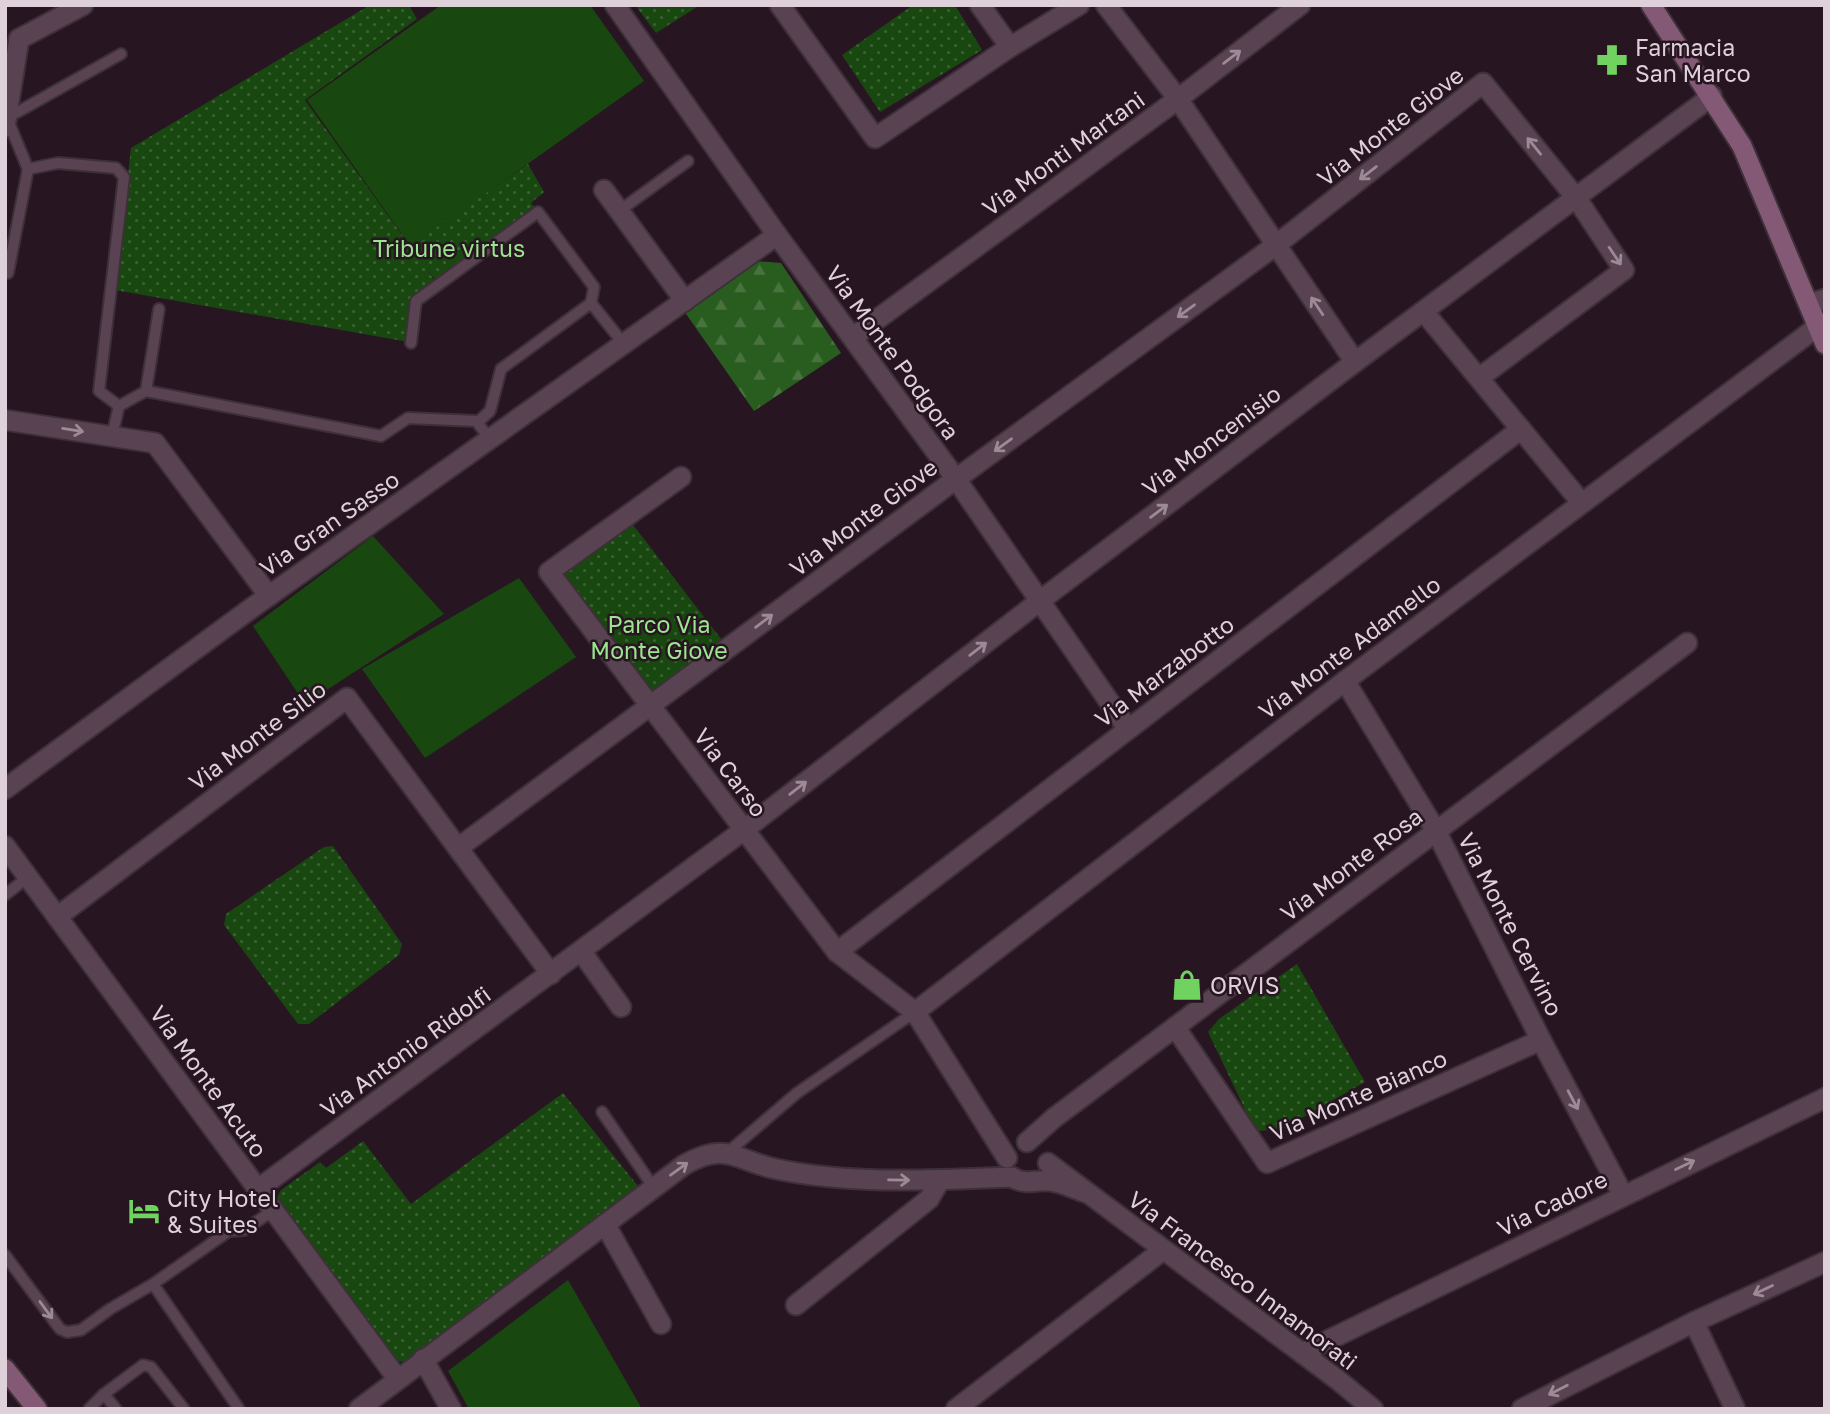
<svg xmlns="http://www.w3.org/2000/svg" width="1830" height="1414" viewBox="0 0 1830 1414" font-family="'Golos Text',sans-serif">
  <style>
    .grass { fill: #184810 }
    .forest { fill: url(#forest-firs) }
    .park { fill: url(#park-dots) }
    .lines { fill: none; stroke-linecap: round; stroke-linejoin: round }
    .service-casing { stroke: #3d3039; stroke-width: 14 }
    .minor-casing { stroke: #3d3039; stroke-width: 23 }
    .secondary-casing { stroke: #3d3039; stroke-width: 23 }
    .service { stroke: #594352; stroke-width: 10 }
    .minor { stroke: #594352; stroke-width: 19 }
    .secondary { stroke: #845976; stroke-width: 19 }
    .oneway { stroke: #9c8a96 }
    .labels { text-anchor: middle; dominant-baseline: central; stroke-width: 5; stroke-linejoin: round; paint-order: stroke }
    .poi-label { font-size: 23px; fill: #ded1d9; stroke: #281522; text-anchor: start }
    .street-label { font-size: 23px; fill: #ded1d9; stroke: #281522 }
    .park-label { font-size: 23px; fill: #9be58e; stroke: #281522 }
  </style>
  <defs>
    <pattern id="forest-firs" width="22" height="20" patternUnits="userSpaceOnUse" patternTransform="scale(1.75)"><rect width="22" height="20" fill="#295d1f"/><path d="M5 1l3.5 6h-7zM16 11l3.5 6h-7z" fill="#48733f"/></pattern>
    <pattern id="park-dots" width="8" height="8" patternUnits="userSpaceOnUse" patternTransform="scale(1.75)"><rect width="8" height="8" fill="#184810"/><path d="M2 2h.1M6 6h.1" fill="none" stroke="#396132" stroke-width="1.8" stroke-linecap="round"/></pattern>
  </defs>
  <rect width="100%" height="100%" fill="#281522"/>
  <g class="grass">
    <polygon points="441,5 590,5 644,81 411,247 307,100"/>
    <polygon points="373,536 444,614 305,704 253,626"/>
    <polygon points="519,578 576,657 425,758 362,669"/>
    <polygon points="568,1280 642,1409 469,1409 448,1371"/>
  </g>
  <polygon class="forest" points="754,261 781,263 841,353 754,411 684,311"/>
  <g class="park">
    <polygon points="370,5 409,5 417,19 305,100 410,246 528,164 544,192 531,203 538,212 439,284 427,270 437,284 414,301 409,342 115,290 131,148"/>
    <polygon points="635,5 700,5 656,33"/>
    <polygon points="913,5 955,5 982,50 880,112 842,55"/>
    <polygon points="627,517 728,648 650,706 549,572"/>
    <polygon points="333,846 402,944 399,955 309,1024 298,1024 224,925 226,914 324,847"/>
    <polygon points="1297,964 1365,1082 1284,1128 1259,1131 1253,1126 1208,1032 1219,1019"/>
    <polygon points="563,1093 638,1186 406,1362 397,1361 276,1199 281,1190 320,1162 326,1168 363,1141 411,1204"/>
  </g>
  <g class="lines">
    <defs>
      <g id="service">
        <polyline points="28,169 58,163 116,168 124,177 99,391 119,406"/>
        <polyline points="619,211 688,161"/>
        <polyline points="8,273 28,169 7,118 121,54"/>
        <polyline points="591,303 624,344"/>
        <polyline points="411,343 416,301 538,212 594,287 591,303 501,369 490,411 478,422"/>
        <polyline points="146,391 159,309"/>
        <polyline points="112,436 119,406 146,391 381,436 408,418 476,421 490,439"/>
        <polyline points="5,895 28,877"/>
        <polyline points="602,1112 654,1188"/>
        <polyline points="727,1153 797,1093 915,1012"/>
        <polyline points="5,1255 60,1329 67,1332 81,1330 110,1309 153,1284"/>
        <polyline points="104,1394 116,1409"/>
        <polyline points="89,1409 104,1394 143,1365 151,1367 184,1409"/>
        <polyline points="239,1409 153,1284 229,1231 244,1230 274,1210"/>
      </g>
      <g id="minor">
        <polyline points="615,5 777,235 956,479 1128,729"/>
        <polyline points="780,5 875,138 1010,47 1079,5"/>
        <polyline points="980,5 1010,47"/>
        <polyline points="1106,5 1178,99 1355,362"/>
        <polyline points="5,127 19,39 83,5"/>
        <polyline points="604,190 685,301"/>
        <polyline points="1809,304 1825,299"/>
        <polyline points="1424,312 1581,502"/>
        <polyline points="853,337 1178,99 1300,5"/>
        <polyline points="5,420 155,443 269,596"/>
        <polyline points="681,477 549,572 837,952 915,1012 1007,1158"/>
        <polyline points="1345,681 1436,831 1541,1040 1623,1195"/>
        <polyline points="5,789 253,607 777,235"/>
        <polyline points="5,846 397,1378"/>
        <polyline points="458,848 956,479 1276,245 1483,83 1577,199 1624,270 1479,378"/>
        <polyline points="57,917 347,698 551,974"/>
        <polyline points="581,951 621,1007"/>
        <polyline points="837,952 1521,429"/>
        <polyline points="915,1012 1345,681 1817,327"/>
        <polyline points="1175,1027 1267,1163 1541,1040"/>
        <polyline points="1027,1142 1054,1118 1687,643"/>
        <polyline points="1048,1163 1338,1380 1373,1409"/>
        <polyline points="258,1189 744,830 1041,600 1355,362 1712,96"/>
        <polyline points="605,1224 661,1324"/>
        <polyline points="796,1305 929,1199 940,1180"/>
        <polyline points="1694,1322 1735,1409"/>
        <polyline points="1302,1353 1825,1098"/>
        <polyline points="423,1359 451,1409"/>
        <path d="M 359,1409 L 684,1165 C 726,1141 735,1160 776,1169 C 853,1185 934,1180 1012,1177 C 1025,1186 1036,1179 1050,1181 C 1062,1183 1073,1188 1084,1192"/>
        <polyline points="956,1409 1163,1250"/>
        <polyline points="1522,1409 1694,1322 1825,1262"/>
      </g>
      <g id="secondary">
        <polyline points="1651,5 1742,146 1825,344"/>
        <polyline points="5,1369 37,1409"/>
      </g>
    </defs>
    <use href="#service" class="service-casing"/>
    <use href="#minor" class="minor-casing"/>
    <use href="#secondary" class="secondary-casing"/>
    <use href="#service" class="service"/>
    <use href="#minor" class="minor"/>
    <use href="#secondary" class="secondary"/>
  </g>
  <defs><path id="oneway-shaft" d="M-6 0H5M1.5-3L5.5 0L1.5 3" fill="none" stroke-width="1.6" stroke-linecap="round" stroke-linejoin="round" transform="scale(1.75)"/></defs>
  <g class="oneway">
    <use href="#oneway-shaft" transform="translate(1232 57) rotate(-37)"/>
    <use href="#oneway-shaft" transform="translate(1534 146) rotate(-129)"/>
    <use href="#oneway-shaft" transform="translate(1368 173) rotate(142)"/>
    <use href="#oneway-shaft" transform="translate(1615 256) rotate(56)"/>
    <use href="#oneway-shaft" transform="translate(1317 306) rotate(-124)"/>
    <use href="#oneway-shaft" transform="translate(1186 311) rotate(144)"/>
    <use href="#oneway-shaft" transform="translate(73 430) rotate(9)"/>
    <use href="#oneway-shaft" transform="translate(1003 445) rotate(144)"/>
    <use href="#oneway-shaft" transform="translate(1159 511) rotate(-37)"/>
    <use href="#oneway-shaft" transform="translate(764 621) rotate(-37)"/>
    <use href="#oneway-shaft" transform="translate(978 649) rotate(-38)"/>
    <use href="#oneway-shaft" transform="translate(798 788) rotate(-38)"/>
    <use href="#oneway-shaft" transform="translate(1573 1100) rotate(62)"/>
    <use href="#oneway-shaft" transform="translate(1685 1165) rotate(-26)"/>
    <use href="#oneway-shaft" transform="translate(679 1169) rotate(-36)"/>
    <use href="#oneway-shaft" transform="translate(899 1180) rotate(1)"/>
    <use href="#oneway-shaft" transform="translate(1763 1290) rotate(155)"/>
    <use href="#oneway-shaft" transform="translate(46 1310) rotate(54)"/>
    <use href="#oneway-shaft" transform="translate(1558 1390) rotate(153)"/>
  </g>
  <defs>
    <symbol id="pharmacy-bare" viewBox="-9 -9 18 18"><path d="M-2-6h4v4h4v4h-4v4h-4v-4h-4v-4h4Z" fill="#70d35f" stroke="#281522" stroke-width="2.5" paint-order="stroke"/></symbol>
    <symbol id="shop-bare" viewBox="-9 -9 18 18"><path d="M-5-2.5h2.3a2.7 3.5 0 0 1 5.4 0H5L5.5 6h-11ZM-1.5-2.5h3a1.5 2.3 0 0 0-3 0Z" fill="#70d35f" stroke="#281522" stroke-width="2.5" paint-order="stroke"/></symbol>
    <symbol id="hotel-bare" viewBox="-9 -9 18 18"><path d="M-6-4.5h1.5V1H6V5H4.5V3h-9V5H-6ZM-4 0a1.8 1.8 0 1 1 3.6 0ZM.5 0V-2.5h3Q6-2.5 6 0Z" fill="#70d35f" stroke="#281522" stroke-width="2.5" paint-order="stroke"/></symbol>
  </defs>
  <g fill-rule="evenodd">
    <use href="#pharmacy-bare" x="1590" y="38" width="44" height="44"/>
    <use href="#shop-bare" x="1165" y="963" width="44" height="44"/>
    <use href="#hotel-bare" x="122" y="1189" width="44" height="44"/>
  </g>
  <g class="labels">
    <g class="poi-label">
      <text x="1635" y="47">Farmacia<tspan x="1635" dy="26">San Marco</tspan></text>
      <text x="1210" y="985">ORVIS</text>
      <text x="167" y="1198">City Hotel<tspan x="167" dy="26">&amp; Suites</tspan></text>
    </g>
    <g class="street-label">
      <text transform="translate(1390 126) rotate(-38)">Via Monte Giove</text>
      <text transform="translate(1063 153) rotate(-36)">Via Monti Martani</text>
      <text transform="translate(893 352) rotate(54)">Via Monte Podgora</text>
      <text transform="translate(1211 440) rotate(-37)">Via Moncenisio</text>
      <text transform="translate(863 517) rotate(-37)">Via Monte Giove</text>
      <text transform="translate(329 523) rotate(-35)">Via Gran Sasso</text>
      <text transform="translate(1349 647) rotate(-37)">Via Monte Adamello</text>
      <text transform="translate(1164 671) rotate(-37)">Via Marzabotto</text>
      <text transform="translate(257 735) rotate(-37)">Via Monte Silio</text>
      <text transform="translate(731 772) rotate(53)">Via Carso</text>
      <text transform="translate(1351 864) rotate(-37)">Via Monte Rosa</text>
      <text transform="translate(1511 924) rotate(63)">Via Monte Cervino</text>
      <text transform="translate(405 1051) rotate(-36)">Via Antonio Ridolfi</text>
      <text transform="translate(209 1081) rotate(54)">Via Monte Acuto</text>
      <text transform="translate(1358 1095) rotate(-24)">Via Monte Bianco</text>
      <text transform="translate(1552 1203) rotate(-26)">Via Cadore</text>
      <text transform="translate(1243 1280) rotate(37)">Via Francesco Innamorati</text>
    </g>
    <g class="park-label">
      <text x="449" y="248">Tribune virtus</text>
      <text x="659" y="624">Parco Via<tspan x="659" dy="26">Monte Giove</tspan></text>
    </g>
  </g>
  <rect width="1830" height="1414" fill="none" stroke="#ded1d9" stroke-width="14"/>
</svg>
